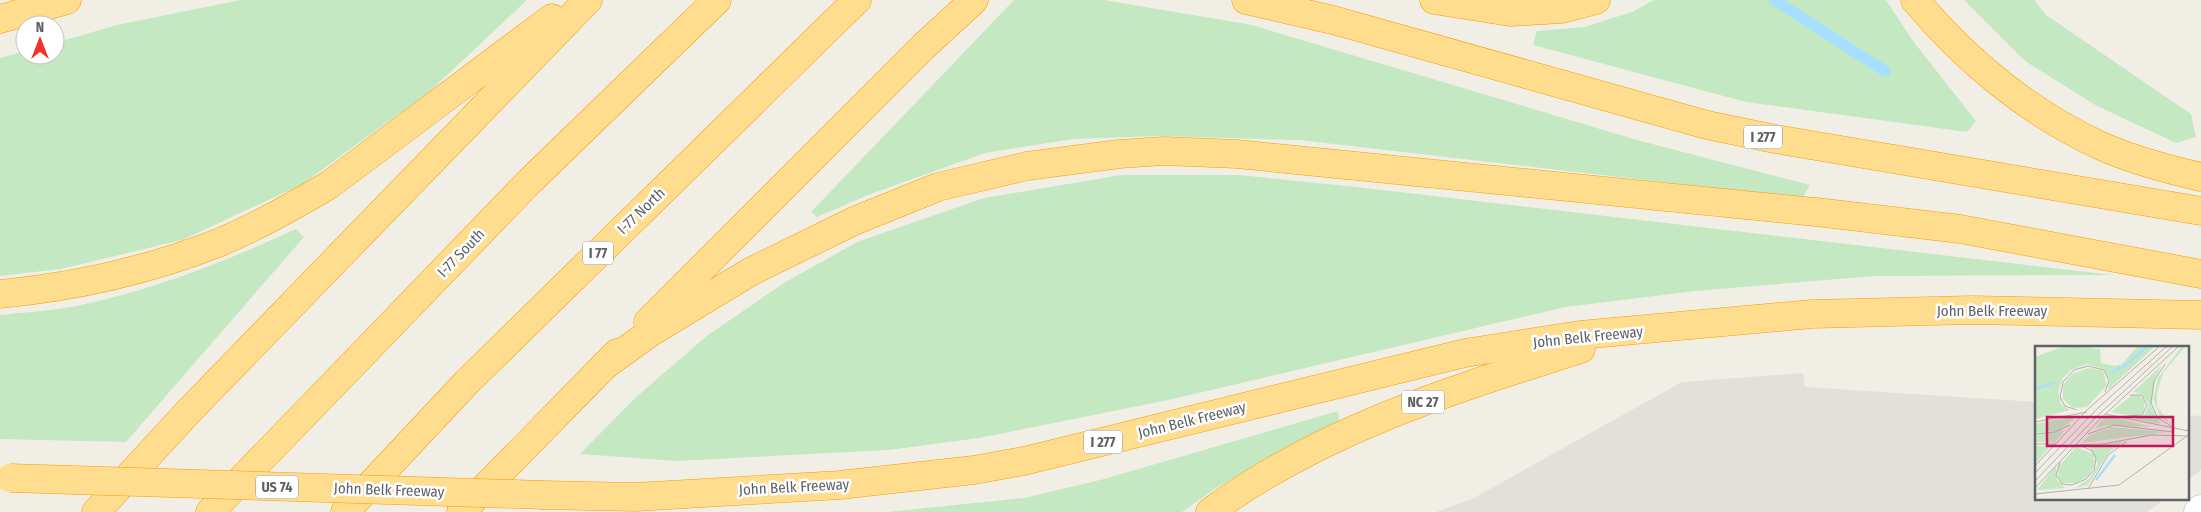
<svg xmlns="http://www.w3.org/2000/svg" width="2201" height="512" viewBox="0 0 2201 512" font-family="'Fira Sans Condensed',sans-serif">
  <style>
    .industrial { fill: #e2e0db }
    .green { fill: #c4e9c2 }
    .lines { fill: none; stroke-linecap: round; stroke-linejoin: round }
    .stream { stroke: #a8deff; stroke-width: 11 }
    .secondary-casing { stroke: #b8bbc0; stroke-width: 29 }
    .highway-casing { stroke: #f79d00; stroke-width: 29 }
    .secondary { stroke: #fff; stroke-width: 28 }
    .highway { stroke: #ffdd8f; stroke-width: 28 }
    .highway-bridge-casing { stroke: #f79d00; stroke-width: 29; stroke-linecap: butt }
    .highway-bridge { stroke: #ffdd8f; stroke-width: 28 }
    .labels { text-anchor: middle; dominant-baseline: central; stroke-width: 5; stroke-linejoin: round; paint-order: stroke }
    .shield { fill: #fff; stroke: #8e9195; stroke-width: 1 }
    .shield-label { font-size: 14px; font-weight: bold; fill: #5e6267 }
    .street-label { font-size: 15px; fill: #5e6267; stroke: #fff }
    .inset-river { fill: none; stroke: #a8deff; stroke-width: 2.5 }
    .inset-road { fill: none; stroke: #b2b2af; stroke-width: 1 }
    .view { fill: #c2185b; fill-opacity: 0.15; stroke: #c2185b; stroke-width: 2.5 }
    .inset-edge { fill: none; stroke: #5e6267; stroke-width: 2.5 }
  </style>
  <rect width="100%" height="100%" fill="#f1eee6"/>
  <g class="industrial">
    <polygon points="1803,373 1805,387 2036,402 2036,498 2166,498 2147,512 1436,512 1472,499 1682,382"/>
    <polygon points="2187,415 2201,416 2201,470 2187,481"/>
  </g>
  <g class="green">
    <polygon points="240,0 527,0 429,92 301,185 182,240 61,269 0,276 0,58 25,51 25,55 55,55 55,43 117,25"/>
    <polygon points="1014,0 1104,0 1252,25 1637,140 1810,185 1802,198 1299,140 1161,136 1073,139 985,153 868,195 817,217 811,212"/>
    <polygon points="1654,0 1886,0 1913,41 1976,121 1967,132 1746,102 1533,45 1537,31 1584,27 1632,12"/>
    <polygon points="1964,0 2034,0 2046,15 2191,114 2196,137 2176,143 2097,106 2025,61"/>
    <polygon points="1121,175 1239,175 1357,187 2113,275 1874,276 1695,291 1566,307 1173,399 979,438 889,450 677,461 580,454 635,398 708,335 784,283 857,242 984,198"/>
    <path d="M 296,229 L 304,237 L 126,442 L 0,439 L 0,315 C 25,312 51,311 76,306 C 153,290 225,262 296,229 Z"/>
    <polygon points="1338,411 1339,421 1216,488 1182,512 887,512 1024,498 1104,479"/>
  </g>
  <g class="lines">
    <polyline class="stream" points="1774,0 1885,71"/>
    <defs>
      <polyline id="secondary" points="2198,512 2201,509"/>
      <g id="highway">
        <polyline points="1246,0 1333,20 1707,125 1775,139 2201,211"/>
        <polyline points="1434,0 1510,12 1562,9 1596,0"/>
        <path d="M 1915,0 C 1965,60 2028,112 2099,145 C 2132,160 2166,169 2201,177"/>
        <polyline points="0,19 67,0"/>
        <path d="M 0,294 C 74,287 149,270 218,243 C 256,227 294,206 329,185 L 552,18"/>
        <polyline points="648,322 923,47 974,0"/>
        <polyline points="604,366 651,332 750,272 854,221 938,187 1027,166 1119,154 1164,151 1237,154 1825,213 1960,229 2201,274"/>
        <polyline points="544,495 635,497 840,485 974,470 1024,461 1465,353 1580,335 1812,314 1972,310 2201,315"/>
        <polyline points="96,512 189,411 588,0"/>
        <polyline points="210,512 530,181 717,0"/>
        <polyline points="345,512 467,382 857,0"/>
        <polyline points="461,512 617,353"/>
        <path d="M 1210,512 C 1323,429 1449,391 1581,349"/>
      </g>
    </defs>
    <use href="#secondary" class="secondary-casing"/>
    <use href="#highway" class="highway-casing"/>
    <use href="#secondary" class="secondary"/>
    <use href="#highway" class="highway"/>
    <defs>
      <polyline id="highway-bridge" points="10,478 544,495"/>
    </defs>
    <use href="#highway-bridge" class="highway-bridge-casing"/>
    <use href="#highway-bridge" class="highway-bridge"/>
  </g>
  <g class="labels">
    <g class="shield">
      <rect x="1744" y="125.5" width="38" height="23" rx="4"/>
      <rect x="583" y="241.5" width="30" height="23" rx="4"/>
      <rect x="1402" y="390.5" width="42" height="23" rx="4"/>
      <rect x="1084" y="430.5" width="38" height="23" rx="4"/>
      <rect x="256" y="475.5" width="42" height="23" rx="4"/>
    </g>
    <g class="shield-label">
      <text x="1763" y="137">I 277</text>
      <text x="598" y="253">I 77</text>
      <text x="1423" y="402">NC 27</text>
      <text x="1103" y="442">I 277</text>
      <text x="277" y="487">US 74</text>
    </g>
    <g class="street-label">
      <text transform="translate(641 211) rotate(-44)">I-77 North</text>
      <text transform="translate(461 253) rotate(-46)">I-77 South</text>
      <text x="1992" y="311">John Belk Freeway</text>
      <text transform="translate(1588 337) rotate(-6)">John Belk Freeway</text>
      <text transform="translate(1192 420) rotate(-14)">John Belk Freeway</text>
      <text transform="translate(794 487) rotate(-3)">John Belk Freeway</text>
      <text transform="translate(389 490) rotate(2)">John Belk Freeway</text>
    </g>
  </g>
  <g transform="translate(2035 346)">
    <rect width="154" height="154" fill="#f1eee6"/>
    <path d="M 44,0 L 65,3 L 66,17 L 80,20 L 87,18 L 103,0 L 120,0 L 73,44 L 75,34 L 69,23 L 52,18 L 36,24 L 28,32 L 23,45 L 26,58 L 35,64 L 0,73 L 0,11 L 24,2 ZM 147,0 L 151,0 L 128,27 L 122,47 L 122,61 L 137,79 L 125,70 L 118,53 L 123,32 ZM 127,19 L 121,29 L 116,60 L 126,78 L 100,73 L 110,68 L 114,58 L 107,48 L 98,46 ZM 54,22 L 68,25 L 72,39 L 52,61 L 38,62 L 28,53 L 28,39 L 37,28 ZM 97,49 L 105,50 L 110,55 L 108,67 L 98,70 L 76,66 ZM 45,69 L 23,85 L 0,87 L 0,78 ZM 71,70 L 84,72 L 116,81 L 74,79 L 59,83 ZM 77,81 L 133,86 L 46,97 L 53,90 ZM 30,84 L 20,96 L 0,96 L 0,89 ZM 89,95 L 74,106 L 53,139 L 40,142 L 55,132 L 63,118 L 54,101 ZM 0,100 L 15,101 L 0,118 ZM 41,101 L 58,108 L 60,118 L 54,129 L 41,137 L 27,137 L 23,130 L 24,120 ZM 21,120 L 22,134 L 30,142 L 2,144 Z" fill="#c4e9c2"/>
    <path class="inset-river" d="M 76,27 L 91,19 L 112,0M 0,43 L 18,37M 61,134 L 80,109"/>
    <path class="inset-road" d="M 130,18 L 119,35 L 116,57 L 123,72 L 136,80M 42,64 L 30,60 L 25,51 L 28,36 L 39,24 L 53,20 L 69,24 L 74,35 L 70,46M 70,68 L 154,85M 92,70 L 107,69 L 112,59 L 107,49 L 95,49M 0,76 L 52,66M 0,88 L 20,86 L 35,79M 53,88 L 79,79 L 138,86M 0,98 L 21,98M 39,99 L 68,98 L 116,89 L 154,90M 25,116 L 21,129 L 27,138 L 37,139 L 51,133 L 59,124 L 61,112 L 57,105 L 47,100M 0,120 L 53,63 L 125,0M 0,127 L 64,61 L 132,0M 0,135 L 61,71 L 138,0M 0,142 L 65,73 L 144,0M 53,143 L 73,109 L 92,95M 0,148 L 84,139 L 152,90"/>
    <path class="view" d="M 12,71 L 138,71 L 138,100 L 12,100 Z"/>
    <rect width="154" height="154" class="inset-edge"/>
  </g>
  <g transform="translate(40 40)"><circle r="24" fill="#ffffff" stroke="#bfc0c2"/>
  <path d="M0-4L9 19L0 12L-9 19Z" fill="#f2312b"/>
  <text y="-8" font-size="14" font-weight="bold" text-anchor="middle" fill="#5e6267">N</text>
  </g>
</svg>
